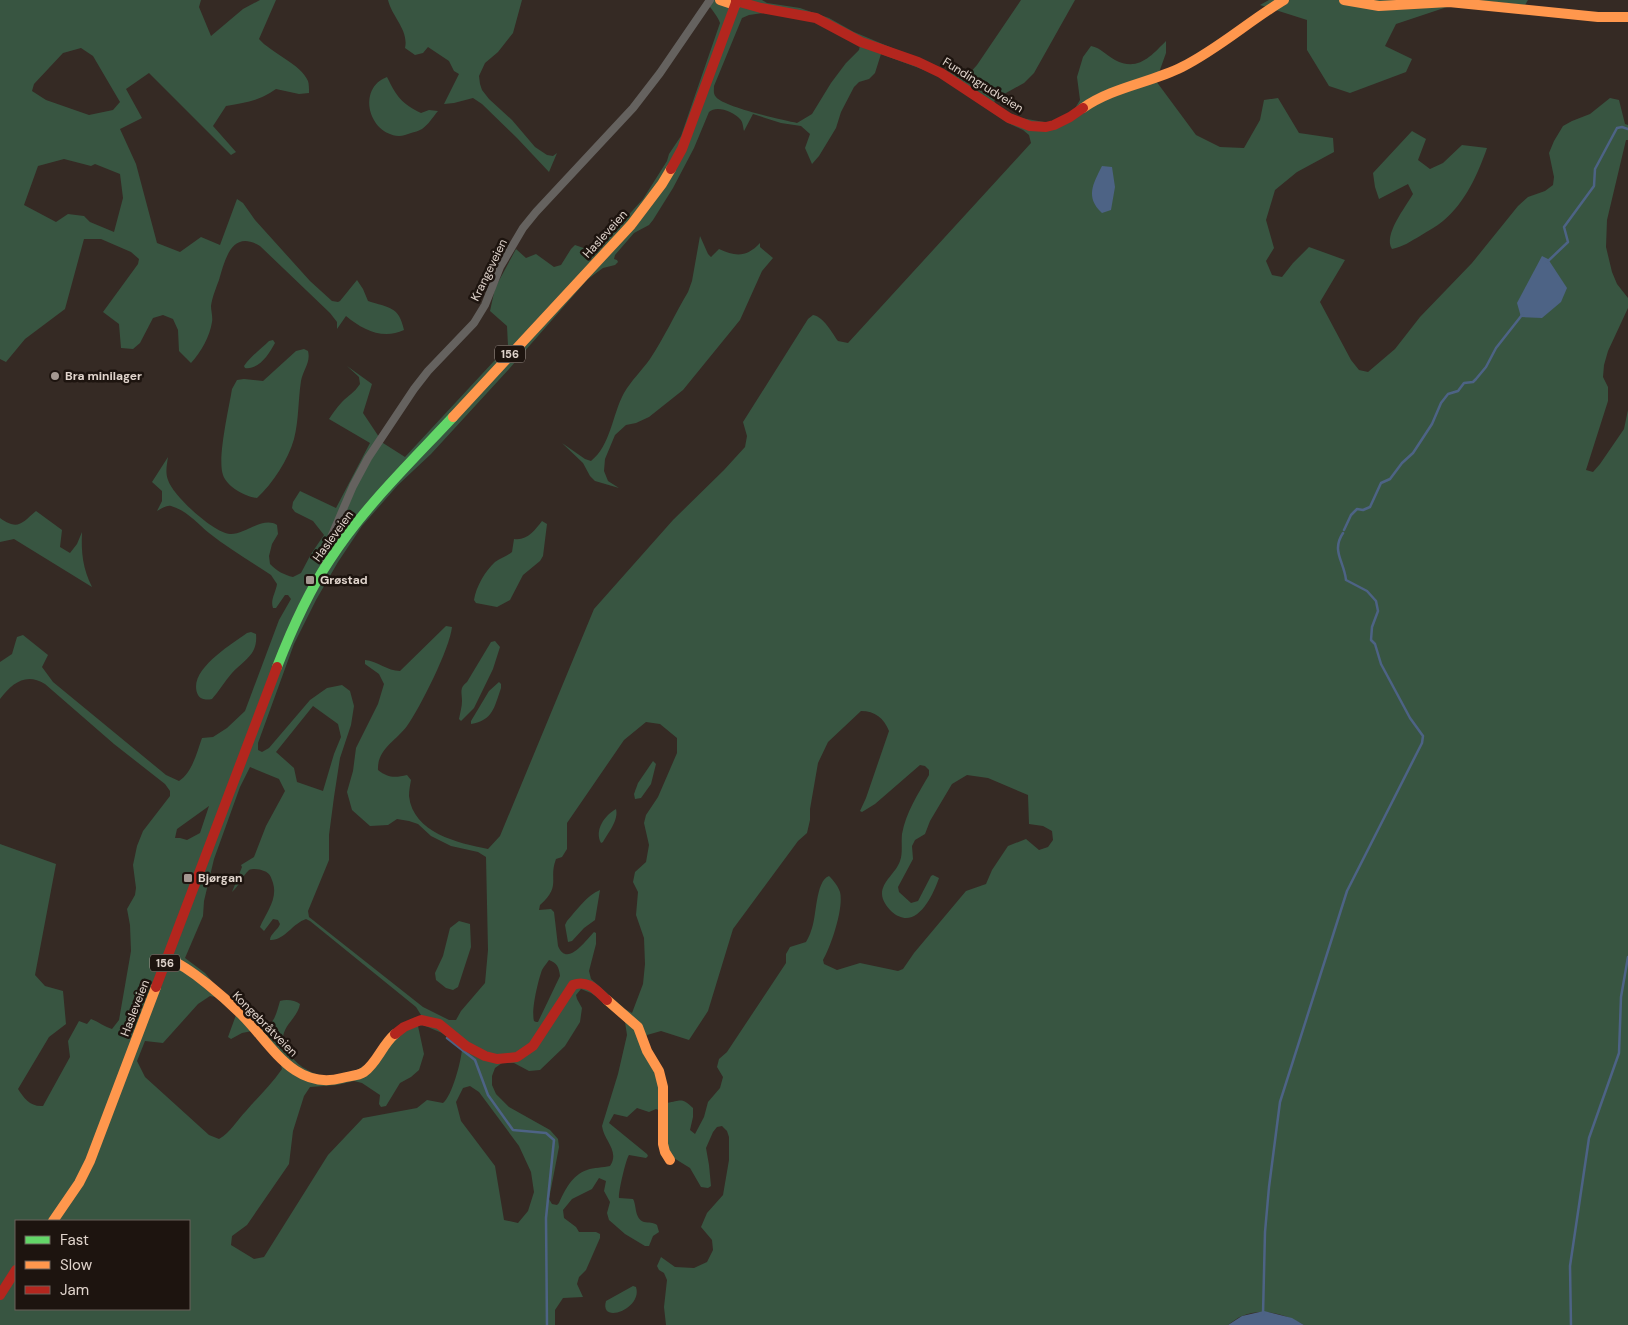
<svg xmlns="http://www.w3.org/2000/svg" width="1628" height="1325" viewBox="0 0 1628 1325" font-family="'DM Sans',sans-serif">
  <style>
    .green { fill: #385541; fill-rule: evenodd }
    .water { fill: #4d6385 }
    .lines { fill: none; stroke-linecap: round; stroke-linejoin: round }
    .stream { stroke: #4d6385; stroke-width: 2.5 }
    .street { stroke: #65625f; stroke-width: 8 }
    .fast { stroke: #63d668; stroke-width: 10 }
    .slow { stroke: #ff974d; stroke-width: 10 }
    .jam { stroke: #b3261e; stroke-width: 10 }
    .poi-dot { fill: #a49891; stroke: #1d140f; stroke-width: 2 }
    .labels { text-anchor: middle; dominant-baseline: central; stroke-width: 5; stroke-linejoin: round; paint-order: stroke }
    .shield { fill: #1d140f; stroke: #a69a93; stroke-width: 1 }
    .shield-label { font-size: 11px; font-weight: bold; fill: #e0d4cc }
    .street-label { font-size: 12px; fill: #e0d4cc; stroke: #1d140f }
    .poi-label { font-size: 12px; font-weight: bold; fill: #e0d4cc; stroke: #1d140f; text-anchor: start }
  </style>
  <rect width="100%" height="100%" fill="#352a24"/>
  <g class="green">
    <path d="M 0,0 L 201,0 L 199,7 L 211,36 L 243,9 L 260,0 L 276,0 L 259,39 C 271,53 301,64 308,81 C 309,84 309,89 309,93 L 299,94 L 276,89 C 257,102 247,102 226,106 L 213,126 L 236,152 L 231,155 L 149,73 L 126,89 L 142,118 L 120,129 L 136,164 L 157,243 L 180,252 L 201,237 L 220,245 L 237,199 L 243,203 L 255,220 L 310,281 L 332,301 L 338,302 L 340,301 L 357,280 L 363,289 L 368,301 C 389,308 399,306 404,330 C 383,340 363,330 346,316 L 337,329 L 337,322 L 330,313 L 260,246 C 232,229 225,259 219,280 C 216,288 212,298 211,306 C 211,311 213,317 212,322 C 210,336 201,352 191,363 L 179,351 L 178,330 L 173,319 L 163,315 L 153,318 L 140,343 L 133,349 L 121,348 L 119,324 L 103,312 L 138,264 L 139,259 L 131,252 L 101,239 L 84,239 L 65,309 L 25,339 L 6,362 L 0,359 ZM 81,48 L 93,56 L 120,102 L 113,110 L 89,115 L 46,100 L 32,91 L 34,84 L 63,53 ZM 64,159 L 91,166 L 95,164 L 120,174 L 123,198 L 114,232 L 90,222 L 84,216 L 68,214 L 56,222 L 24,205 L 38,166 Z"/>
    <path d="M 388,0 L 522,0 L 513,33 L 498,52 L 485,63 L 479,76 L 480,84 L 482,90 L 489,99 L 512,120 L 535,147 L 547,155 L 553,156 L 557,153 L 549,172 L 517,138 L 482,104 L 473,98 L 454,103 L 444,104 L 459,74 L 454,71 L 449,61 L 428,47 L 423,53 L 415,55 L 405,48 C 409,30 392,17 388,0 Z"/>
    <path d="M 706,0 L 762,0 L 767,3 L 800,8 L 829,18 L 854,32 L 959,76 L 968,75 L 977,65 L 1021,0 L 1075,0 L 1034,73 L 1024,83 L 997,98 L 994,101 L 997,105 L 1005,111 L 1021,118 L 1050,123 L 1074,110 L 1080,100 L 1077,77 L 1083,57 L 1091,46 C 1101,48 1106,55 1115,60 C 1138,72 1151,56 1166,41 L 1166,53 L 1156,81 L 1196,135 L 1220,147 L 1244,148 L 1260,120 L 1264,100 L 1278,98 L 1299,133 L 1333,138 L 1334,152 L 1297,172 L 1275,190 L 1266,220 L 1274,248 L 1266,261 L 1272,275 L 1282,277 L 1293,263 L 1309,247 L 1345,260 L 1320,302 L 1351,360 L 1359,370 L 1368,372 L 1395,349 L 1420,317 L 1472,263 L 1518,206 L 1528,197 L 1545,191 L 1553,185 L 1554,177 L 1549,153 L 1554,141 L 1563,126 L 1572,121 L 1590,114 L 1610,98 L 1619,100 L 1625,124 L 1628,125 L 1628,140 L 1626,140 L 1607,220 L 1606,247 L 1612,272 L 1617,284 L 1628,298 L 1628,308 L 1608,351 L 1604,365 L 1603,377 L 1608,387 L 1608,401 L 1586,470 L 1593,472 L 1600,464 L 1624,429 L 1628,410 L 1628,1325 L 1304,1325 C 1285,1314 1262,1307 1242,1316 C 1237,1318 1232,1322 1228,1325 L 666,1325 L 664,1307 L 667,1280 L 664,1273 L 659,1270 L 657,1266 L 661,1257 L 675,1267 L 694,1268 L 707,1262 L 713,1250 L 712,1240 L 701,1227 L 707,1213 L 723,1195 L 729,1160 L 729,1137 L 727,1131 L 722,1126 L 717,1127 L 713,1132 L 706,1148 L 709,1165 L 711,1186 L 708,1188 L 701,1187 L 690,1168 L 669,1155 L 661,1111 L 656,1109 L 649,1112 L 637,1108 L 627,1117 L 614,1114 L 609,1123 L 647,1154 L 648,1156 L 646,1158 L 629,1155 C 626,1159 618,1193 619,1198 L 633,1199 C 637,1206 634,1218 644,1222 C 649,1223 653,1222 657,1225 L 659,1232 L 653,1236 L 649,1246 L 645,1246 L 625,1234 L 609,1220 L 607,1213 L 610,1202 L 604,1191 L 606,1181 L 599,1178 L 592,1189 L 572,1199 L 563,1210 L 564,1218 L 576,1227 L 579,1232 L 596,1232 L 600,1234 L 600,1238 L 586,1270 L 579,1277 L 577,1284 L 583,1297 L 563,1298 L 555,1310 L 555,1325 L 0,1325 L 0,844 L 56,864 L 35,975 L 45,986 L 63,991 L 66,1024 L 49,1037 L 18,1089 C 24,1098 30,1107 43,1106 L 70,1057 L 68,1041 L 79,1021 L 87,1024 L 91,1019 C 99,1022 105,1027 112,1029 L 119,1020 L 131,951 L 130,925 L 127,909 L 135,895 L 136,888 L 133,865 L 137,846 L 143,831 L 170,796 L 170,791 L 165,784 L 114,744 L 45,684 C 26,672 12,683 0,699 L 0,662 L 12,654 L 17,637 L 23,635 L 48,655 L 42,667 L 53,682 L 166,775 L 179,781 C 192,773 197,752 202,738 L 213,737 L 227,728 L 245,711 L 279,620 L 291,599 L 288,595 L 285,595 L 276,608 L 273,608 C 270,600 276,592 277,584 L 271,575 C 251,562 228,548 209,533 C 198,524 186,510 171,506 C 166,505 161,509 157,511 L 162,501 L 162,491 L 152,482 L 168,457 C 167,464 165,473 168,480 C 173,496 214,533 230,534 C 244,535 263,516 277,525 L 278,534 L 272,544 L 269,556 L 270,564 C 277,571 284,575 293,577 L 301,573 L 311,554 L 324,535 L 313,521 L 295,512 L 292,508 L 293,502 L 300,491 L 336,508 L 370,443 L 329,419 C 333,413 337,407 342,402 C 349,395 354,393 360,384 L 359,377 L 347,366 L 372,384 L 363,413 L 383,443 L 405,457 L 508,346 L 507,326 L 490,311 L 495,288 L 516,249 L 526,258 L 536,254 L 554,267 L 561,265 L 571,249 L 575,245 L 595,252 L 643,199 L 667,161 L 669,154 L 681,136 L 720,23 C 717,14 710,9 706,0 ZM 763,13 L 811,20 L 860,45 L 859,50 L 846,63 L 831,83 L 812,114 L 797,123 C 782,120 724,107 716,97 C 713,94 714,90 714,86 L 742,18 L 749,15 ZM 881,54 L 935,74 L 1008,123 L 1023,130 L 1029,135 L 1031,143 L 848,343 L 838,341 C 832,333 824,317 813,315 L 808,319 L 743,422 L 747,436 L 745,447 L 724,470 L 673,520 L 594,609 L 500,836 L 488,849 C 458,843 413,833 409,796 C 409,791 410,785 411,780 L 407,775 C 395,778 388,778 378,770 C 377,749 396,741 407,726 C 420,708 450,648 452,627 L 446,626 L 400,671 C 387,671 378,661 365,660 L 365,664 L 379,674 L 384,684 L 378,704 L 356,748 L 353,771 L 347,792 L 352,810 L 370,826 L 388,825 L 397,819 L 409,821 L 418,824 L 431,836 L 451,846 L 478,852 L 486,857 L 488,950 L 485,983 L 461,1011 L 456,1020 L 449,1020 L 423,1007 L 309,917 L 308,911 L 329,860 L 329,835 L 334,797 L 340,758 L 351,725 L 354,706 L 350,691 L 342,685 L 327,688 L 310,700 L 269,748 L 262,752 L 258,750 L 258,743 L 294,644 L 316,600 L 338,562 L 362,526 L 398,485 L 431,454 L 509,369 L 588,279 L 603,268 L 615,265 L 618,262 L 617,260 L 614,259 L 615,255 L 634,233 L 649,225 L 653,220 L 673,188 L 694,148 L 709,112 C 716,105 733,111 740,119 C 743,122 743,127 744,131 L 753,114 L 781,123 L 801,126 L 810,134 L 805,148 L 812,164 L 819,156 L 836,128 L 841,112 L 854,87 L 859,82 L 869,79 L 875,73 ZM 313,706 L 338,724 L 341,737 L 334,754 L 323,791 L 297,782 L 294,768 L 276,752 ZM 861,711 C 875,711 884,718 889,731 L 866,798 L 860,811 L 862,812 L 875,804 L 920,765 L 925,766 L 929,770 L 929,775 C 918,794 906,812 902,834 C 901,843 903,853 900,861 C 896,873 882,881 882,894 C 882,900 887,907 891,911 C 915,933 932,898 939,878 L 933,875 L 931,876 L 918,901 L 911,903 L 899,892 L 898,887 L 913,859 L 912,846 L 915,840 L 925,834 L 930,821 L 952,784 L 967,775 L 988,778 L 1028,795 L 1029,824 L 1043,826 L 1052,831 L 1053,840 L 1048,847 L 1039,850 L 1026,839 L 1008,846 L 992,870 L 986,884 L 966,891 L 914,953 L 903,969 L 898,971 L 860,963 L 837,970 L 824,964 L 823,960 C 831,946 844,908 840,892 C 838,886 833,880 829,876 C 815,881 817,918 811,931 C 810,935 808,938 806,942 L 790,947 L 786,954 L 786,963 L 727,1052 L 719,1059 L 717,1067 L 723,1077 L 720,1088 L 708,1102 L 704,1117 L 695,1134 L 690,1130 L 693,1117 L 693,1108 C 681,1097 681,1101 667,1103 L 655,1067 L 643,1045 L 647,1035 L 661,1031 L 689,1040 L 708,1011 L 733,929 L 798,841 L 807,833 L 810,820 L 810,809 L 818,763 L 828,742 ZM 646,722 L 660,724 L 677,738 L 677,753 L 658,797 L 646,815 L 644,823 L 649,845 L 646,862 L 635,872 L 633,882 L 638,892 L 636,915 L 644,938 L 645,964 L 643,984 L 632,1013 L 625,1009 L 591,979 L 589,971 L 596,944 L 596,933 L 594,932 C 586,940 567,968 558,946 L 554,912 L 551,909 L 539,910 L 540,905 C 562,885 548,880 556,859 L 562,857 L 567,849 L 567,823 L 624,740 ZM 250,767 L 279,779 L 285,791 L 266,826 L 254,857 L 241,865 L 242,867 L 232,892 C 239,886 243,875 249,870 C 253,868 260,869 264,871 C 270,873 271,877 273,883 C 278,899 266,913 260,927 L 264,931 L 273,919 L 278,920 L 280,924 C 278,930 270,934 270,940 C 284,941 293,923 306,919 L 310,921 L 416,1007 L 421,1015 L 421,1017 C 408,1028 396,1039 383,1050 C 358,1072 337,1088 304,1068 C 297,1064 284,1050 283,1042 C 281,1026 298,1018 300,1004 C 295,1000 286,999 280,1001 C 277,1011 274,1028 261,1027 L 216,986 L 205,973 L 185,958 L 203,916 L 204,901 L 214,859 L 240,787 ZM 209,806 L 200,833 L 187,840 L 180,838 L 175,838 L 177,829 ZM 549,960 C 557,963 559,967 560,976 L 538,1022 L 536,1022 L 534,1021 C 531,1010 538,981 542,970 C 544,966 547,963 549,960 ZM 581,989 L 591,993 L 609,1005 L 625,1022 L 627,1035 L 618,1074 L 602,1126 C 604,1141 620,1151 610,1166 C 603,1168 594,1167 587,1170 C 572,1175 565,1190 559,1203 L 557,1205 L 552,1204 L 549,1199 L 559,1147 L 558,1139 L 550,1130 L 509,1107 L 496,1094 L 492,1085 L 492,1076 L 495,1068 L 502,1063 L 514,1063 L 529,1071 L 540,1070 L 565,1046 L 580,1022 L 582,1008 L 577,999 L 576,995 ZM 210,996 L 215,997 L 236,1015 L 228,1037 L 231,1039 L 242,1033 L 252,1031 L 280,1062 L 282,1069 C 271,1085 258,1097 246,1111 C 237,1120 231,1132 219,1139 L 209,1135 L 145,1077 L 137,1061 L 145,1041 L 163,1043 L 198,1004 ZM 423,1025 L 442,1033 L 462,1049 C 461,1062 452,1096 443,1103 L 427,1100 L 417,1108 L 363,1118 L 328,1155 L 264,1257 L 254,1259 L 231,1245 L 232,1236 L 247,1225 L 289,1164 L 293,1131 L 304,1096 L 310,1087 L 337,1085 L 354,1081 L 362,1083 L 380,1095 L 379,1104 L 381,1107 L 386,1106 L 400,1083 L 411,1077 L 419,1070 L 424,1054 L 418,1026 ZM 470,1086 L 479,1092 L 519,1146 L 531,1172 L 534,1192 L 528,1211 L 518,1223 L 504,1220 L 495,1166 L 461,1121 L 456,1102 L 463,1088 ZM 16,1221 L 189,1221 L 189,1309 L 16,1309 Z"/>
    <polygon points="1269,0 1528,0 1525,5 1487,1 1450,6 1396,24 1385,46 1412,59 1406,72 1350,93 1329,86 1307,50 1307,20 1260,5"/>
    <path d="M 387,77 C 397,97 401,103 421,113 L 429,110 L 438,111 C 433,117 428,125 422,129 C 419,131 414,132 411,133 C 407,134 403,136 399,136 C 368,134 357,88 387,77 Z"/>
    <path d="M 1412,131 L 1426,139 L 1418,160 L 1430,169 L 1443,163 L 1462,145 L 1487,148 C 1478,174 1465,203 1443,221 C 1436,227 1427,231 1420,236 C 1411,241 1403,247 1392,249 C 1383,235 1405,208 1413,194 L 1408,184 L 1379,199 L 1375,187 L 1373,173 Z"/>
    <path d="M 700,236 L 708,254 L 711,257 L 719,249 C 736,257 747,257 760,243 L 760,247 L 773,258 L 762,271 L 740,320 L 683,390 L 649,417 L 636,423 L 626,425 L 615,435 L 605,459 L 604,471 L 608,481 L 619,488 L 595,481 L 590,476 L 583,463 L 562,443 L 585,459 L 591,461 C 611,445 612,415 624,393 C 631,381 642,370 650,359 C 664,338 675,314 688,292 L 692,281 Z"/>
    <path d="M 273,340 L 275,343 C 269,354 259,370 245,368 L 244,366 C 251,356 261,349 269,341 Z"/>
    <path d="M 304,349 L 308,351 C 311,362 303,370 301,381 C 298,400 299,420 294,439 C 288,460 273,483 257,498 C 246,497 227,487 223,475 C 217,459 229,408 232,389 L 237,380 L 244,379 L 263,381 L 296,351 Z"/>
    <path d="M 36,511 L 62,530 L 60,547 L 70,553 L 77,544 L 82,532 C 81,553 83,569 92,587 L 14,539 L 0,542 L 0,518 C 18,531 22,523 36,511 Z"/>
    <path d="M 542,521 L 547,524 L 543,556 L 540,561 L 523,575 L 510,600 L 497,607 L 476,603 L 474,600 C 476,587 485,571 495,562 C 500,558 507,556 512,552 L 514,539 C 527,541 535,530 542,521 Z"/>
    <path d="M 251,632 L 256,634 C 258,655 244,660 232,673 C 225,681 219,691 212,699 C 207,700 201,700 198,695 C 186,671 232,644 247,633 Z"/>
    <path d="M 495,641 L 500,647 L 493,669 L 474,708 L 461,721 L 459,719 C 460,713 462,707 462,701 C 462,692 459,688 467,682 L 491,642 Z"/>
    <path d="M 499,682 L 501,684 L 501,688 C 494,708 493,720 471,724 L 471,721 L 489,691 Z"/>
    <polygon points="653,761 656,764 651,784 641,798 635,799 634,794 638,783"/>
    <path d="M 616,809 C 619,820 608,833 603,842 L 601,843 C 594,830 605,815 616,809 Z"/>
    <path d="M 600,890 L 595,920 L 584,928 L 572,941 L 568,942 L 565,925 L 567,921 C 577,910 586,896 600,890 Z"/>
    <polygon points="459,921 470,924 471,947 458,987 453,990 446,988 436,980 435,973 443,956 450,928"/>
    <path d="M 633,1286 L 636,1287 C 643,1309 599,1325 606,1301 Z"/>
  </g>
  <g class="water">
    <path d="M 1102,166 L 1112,167 L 1115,187 L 1111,210 L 1102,213 C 1085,197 1093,184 1102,166 Z"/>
    <polygon points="1542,256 1548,259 1567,288 1561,302 1542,318 1521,317 1517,303"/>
    <polygon points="1264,1311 1292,1318 1304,1325 1228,1325 1242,1316"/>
  </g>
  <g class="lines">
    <g class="stream">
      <polyline points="1547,262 1568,242 1564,227 1594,186 1595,169 1617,128 1622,127 1628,129"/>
      <polyline points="1344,530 1351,515 1357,509 1363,510 1370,507 1381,483 1390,479 1402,463 1413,453 1432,424 1441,403 1448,394 1458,391 1464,383 1473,382 1476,379 1486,367 1496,348 1522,315"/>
      <polyline points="447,1038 475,1060 488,1095 513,1130 546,1133 554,1140 546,1218 547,1325"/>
      <path d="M 1263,1314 L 1265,1232 L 1269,1187 L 1280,1102 L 1347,891 L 1422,743 L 1423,736 L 1410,718 L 1381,664 L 1375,644 L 1371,640 L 1372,627 L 1378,611 L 1376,601 L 1367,591 L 1346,580 C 1344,561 1331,551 1343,533"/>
      <polyline points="1571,1325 1570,1266 1589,1138 1619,1053 1621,997 1628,957"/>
    </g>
    <polyline class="street" points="324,564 329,542 353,486 368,458 414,389 428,371 474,323 485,305 500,267 523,228 536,212 633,108 660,73 710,0"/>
    <path class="fast" d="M 277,667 C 291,631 307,594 329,561 C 363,508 410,463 453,417"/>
    <g class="slow">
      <polyline points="720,0 735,5"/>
      <polyline points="1344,0 1379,6 1449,2 1598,17 1628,17"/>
      <path d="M 1083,108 C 1113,87 1150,83 1182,67 C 1218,49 1249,21 1284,0"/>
      <polyline points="453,417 631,225 662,184 671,169"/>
      <path d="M 167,958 C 191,968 224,997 242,1015 C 271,1044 294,1091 342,1078 C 349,1076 358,1076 364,1072 C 377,1063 382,1045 395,1034"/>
      <polyline points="607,1000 638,1027 647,1051 659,1071 663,1087 663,1144 665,1152 670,1160"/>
      <polyline points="53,1221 79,1183 90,1161 156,987"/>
    </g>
    <g class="jam">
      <polyline points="736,1 761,8 816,18 861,42 918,62 941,73 1009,118 1030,126 1046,127 1054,125 1070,117 1083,108"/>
      <polyline points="671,169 682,149 737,0"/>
      <polyline points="156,987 277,667"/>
      <path d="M 395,1034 L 404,1027 L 421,1020 L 439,1024 L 466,1046 L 485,1056 L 497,1059 L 517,1057 L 533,1046 L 573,985 C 588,979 597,991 607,1000"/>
      <polyline points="0,1295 16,1270"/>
    </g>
  </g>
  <g class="poi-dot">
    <circle cx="55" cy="376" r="5"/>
    <rect x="305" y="575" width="10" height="10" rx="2.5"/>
    <rect x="183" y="873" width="10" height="10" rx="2.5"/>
  </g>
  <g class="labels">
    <g class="shield">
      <rect x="495" y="345.5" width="30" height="17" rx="4"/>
      <rect x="150" y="954.5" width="30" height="17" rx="4"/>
    </g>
    <g class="shield-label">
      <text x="510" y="354">156</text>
      <text x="165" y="963">156</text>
    </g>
    <g class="street-label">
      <text transform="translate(983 85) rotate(32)">Fundingrudveien</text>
      <text transform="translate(605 234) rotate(-48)">Hasleveien</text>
      <text transform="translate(489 270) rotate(-64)">Krangeveien</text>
      <text transform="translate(333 536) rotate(-54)">Hasleveien</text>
      <text transform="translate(135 1008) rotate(-69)">Hasleveien</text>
      <text transform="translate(265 1024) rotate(45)">Kongebråtveien</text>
    </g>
    <g class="poi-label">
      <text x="65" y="376">Bra minilager</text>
      <text x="320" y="580">Grøstad</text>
      <text x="198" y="878">Bjørgan</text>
    </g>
  </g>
  <rect x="15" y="1220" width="175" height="90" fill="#1d140f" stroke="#6b615b"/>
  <rect x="25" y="1236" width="25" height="8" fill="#63d668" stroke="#6b615b"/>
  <text x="60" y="1245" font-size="15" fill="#e0d4cc">Fast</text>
  <rect x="25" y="1261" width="25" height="8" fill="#ff974d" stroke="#6b615b"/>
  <text x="60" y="1270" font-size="15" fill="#e0d4cc">Slow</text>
  <rect x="25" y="1286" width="25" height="8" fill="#b3261e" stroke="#6b615b"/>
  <text x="60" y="1295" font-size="15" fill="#e0d4cc">Jam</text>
</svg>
